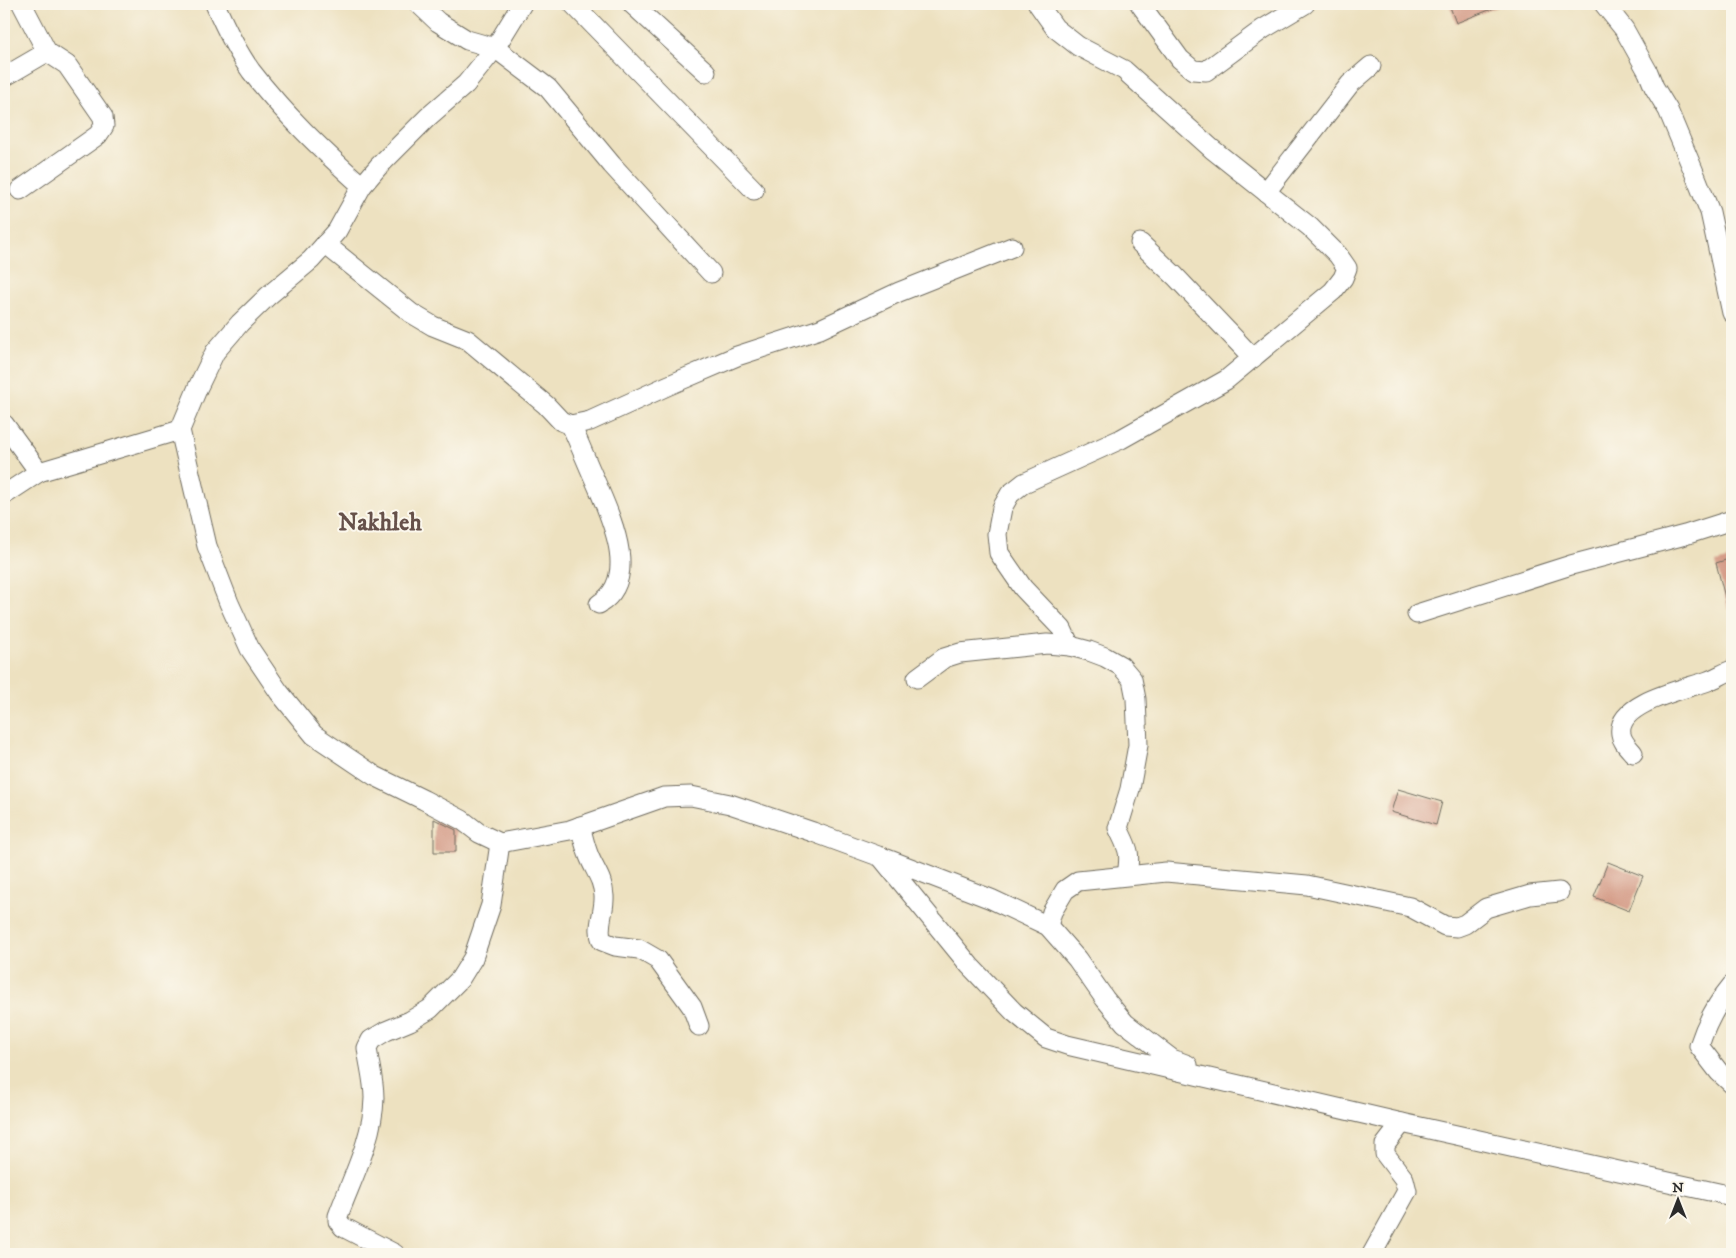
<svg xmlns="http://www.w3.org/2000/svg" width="1736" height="1258" viewBox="0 0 1736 1258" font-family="'IM FELL DW Pica',serif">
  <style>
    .building { fill: #d39883 }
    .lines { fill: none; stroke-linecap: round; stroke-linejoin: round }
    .minor-casing { stroke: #6f6b5f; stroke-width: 21 }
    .minor { stroke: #fff; stroke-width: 19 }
    .labels { text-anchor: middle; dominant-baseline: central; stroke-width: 4; stroke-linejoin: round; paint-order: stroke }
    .quarter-label { font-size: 24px; font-weight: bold; fill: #66514a; stroke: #fbf7ec }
  </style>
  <rect width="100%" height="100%" fill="#fbf7ec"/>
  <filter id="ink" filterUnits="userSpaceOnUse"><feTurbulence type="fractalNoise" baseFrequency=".02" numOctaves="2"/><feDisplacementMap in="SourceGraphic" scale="10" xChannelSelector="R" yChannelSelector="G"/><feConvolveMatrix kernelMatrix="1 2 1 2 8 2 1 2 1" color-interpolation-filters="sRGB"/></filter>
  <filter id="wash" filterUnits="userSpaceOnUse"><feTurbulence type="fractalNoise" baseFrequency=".0096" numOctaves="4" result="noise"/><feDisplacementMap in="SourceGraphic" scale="20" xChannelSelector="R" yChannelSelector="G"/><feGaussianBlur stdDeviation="1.12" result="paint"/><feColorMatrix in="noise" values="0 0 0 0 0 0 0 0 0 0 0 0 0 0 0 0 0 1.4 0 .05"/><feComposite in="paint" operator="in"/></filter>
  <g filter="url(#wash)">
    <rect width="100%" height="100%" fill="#ede1c0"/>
    <g id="blocks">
      <g class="building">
        <polygon points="1449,4 1502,4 1502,5 1456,23"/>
        <polygon points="1732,558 1732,608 1728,609 1716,563"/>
        <polygon points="1398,789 1442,802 1436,825 1391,812"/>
        <polygon points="434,819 456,830 456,852 434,852"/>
        <polygon points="1608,862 1643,876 1629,911 1594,897"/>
      </g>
    </g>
  </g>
  <g filter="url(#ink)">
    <use href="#blocks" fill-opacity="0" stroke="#6f6b5f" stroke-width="1"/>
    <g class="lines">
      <defs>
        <g id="minor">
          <polyline points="22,4 47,52"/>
          <path d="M 215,4 C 225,27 236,50 251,71 C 284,114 322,150 362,186"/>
          <polyline points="419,4 438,22 467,40 495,48 548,88 612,165 711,273"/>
          <polyline points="522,4 495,48 466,84 428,117 378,167 362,186 337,231 311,260 268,296 240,323 215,352 198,387 180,430 207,546 229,603 250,649 279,692 314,735 375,776 424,800 462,820 479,833 500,843 570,830 664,797 691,796 730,804 813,832 881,857 970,966 1014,1012 1046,1038 1067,1045 1402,1123 1732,1196"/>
          <polyline points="573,4 754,190"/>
          <polyline points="632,4 706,72"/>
          <polyline points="1038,4 1055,28 1078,46 1124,70 1212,149 1310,227 1338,255 1347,268 1343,278 1333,291 1226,380 1121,439 1024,483 1010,494 1002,508 997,534 999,553 1023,588 1062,629 1070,646"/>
          <polyline points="1140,4 1180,59 1193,70 1206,71 1263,29 1305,4"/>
          <polyline points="1604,4 1624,29 1648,72 1654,87 1668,110 1694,172 1710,212 1732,313"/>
          <polyline points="4,77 47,52 67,65 103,117 104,126 98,135 20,190"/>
          <polyline points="1266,192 1350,84 1371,66"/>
          <polyline points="1140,243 1175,276 1253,358"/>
          <polyline points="325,244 411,313 433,326 468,340 546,405 561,421 571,425 590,421 667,386 737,356 820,329 899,292 1012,247"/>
          <polyline points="4,424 39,472"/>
          <path d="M 571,425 C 580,445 588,465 597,485 C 611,518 640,579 599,604"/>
          <polyline points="4,495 39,472 180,430"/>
          <polyline points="1417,614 1571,565 1685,535 1732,520"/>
          <path d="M 917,678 L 944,658 L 960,653 L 1047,644 L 1070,646 L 1089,651 L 1105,657 L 1121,666 L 1132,679 L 1136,699 L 1138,745 L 1130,789 L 1118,828 C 1128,849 1131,851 1127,875"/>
          <path d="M 1633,753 C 1628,747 1622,742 1621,734 C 1616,702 1687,689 1708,681 C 1716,678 1724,673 1732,670"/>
          <path d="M 580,826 C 583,836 585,847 589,856 C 595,871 603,879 604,896 C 605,912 596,927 602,941 L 615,946 L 639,949 L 658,960 L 692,1007 L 699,1026"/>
          <polyline points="882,857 991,899 1048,926 1077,959 1105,999 1125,1023 1172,1059 1188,1065"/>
          <polyline points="1048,926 1052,912 1065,890 1078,881 1166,872 1307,885 1410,907 1445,926 1457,927 1465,924 1486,908 1530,895 1559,892"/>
          <path d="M 1732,985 C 1717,1003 1706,1024 1699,1046 L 1719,1072 L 1732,1084"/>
          <path d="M 395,1254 L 343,1227 L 338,1221 L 338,1216 C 352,1178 373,1139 374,1098 C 374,1081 369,1064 367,1048 L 371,1040 L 386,1031 L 410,1021 L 430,1009 L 460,979 L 473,958 L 491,905 L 500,843"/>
          <polyline points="1372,1254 1407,1191 1404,1179 1385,1154 1385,1145 1402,1123"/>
        </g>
      </defs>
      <use href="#minor" class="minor-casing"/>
      <use href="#minor" class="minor"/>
    </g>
  </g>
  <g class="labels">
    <g class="quarter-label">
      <text x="380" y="523">Nakhleh</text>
    </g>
  </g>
  <rect width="1736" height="1258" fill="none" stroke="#fbf7ec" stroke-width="20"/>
  <g transform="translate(1678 1200)" stroke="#fbf7ec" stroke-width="4" paint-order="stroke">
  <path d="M0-4L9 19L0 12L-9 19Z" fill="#2b2b2b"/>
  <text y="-8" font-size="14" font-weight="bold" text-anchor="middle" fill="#2b2b2b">N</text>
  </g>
</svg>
